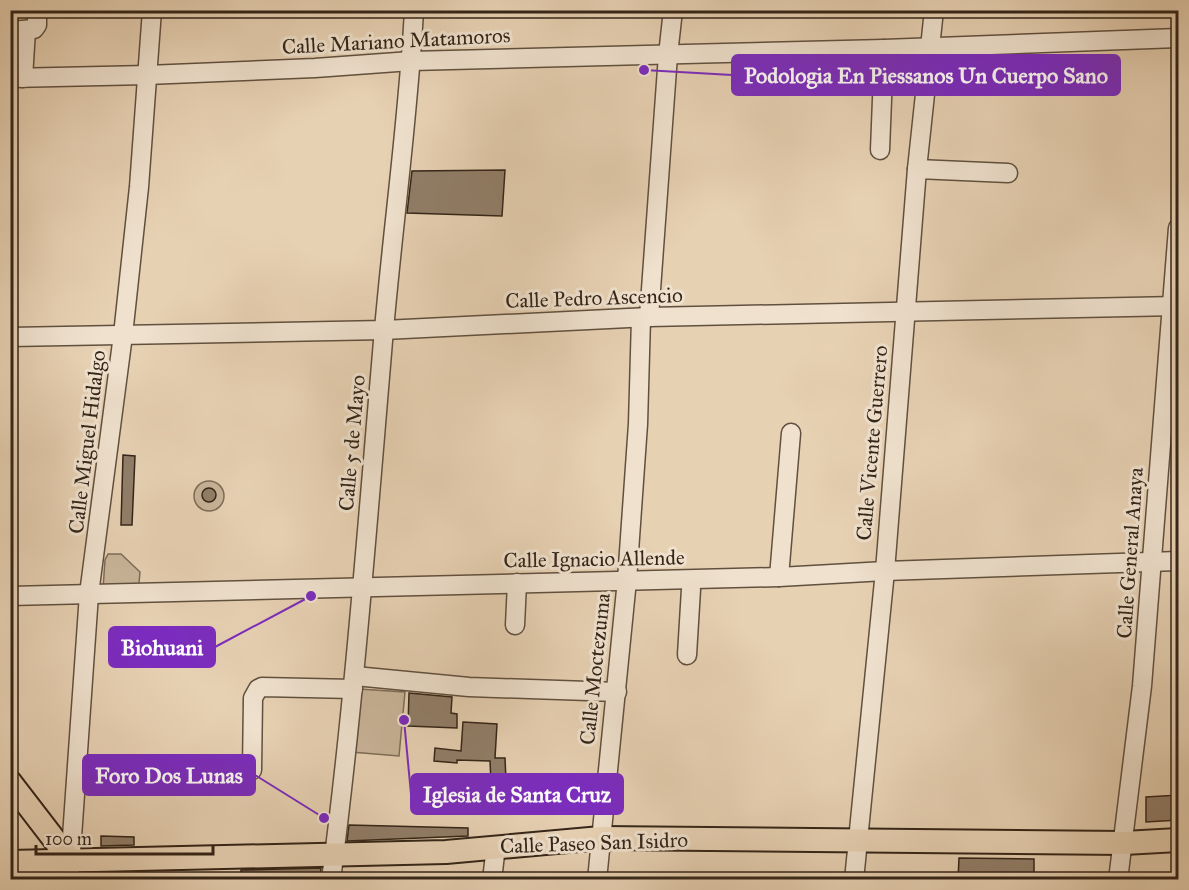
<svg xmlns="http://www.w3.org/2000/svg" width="1189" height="890" viewBox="0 0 1189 890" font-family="'IM FELL Great Primer',serif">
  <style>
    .green { fill: #c9b499; stroke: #7e6c58; stroke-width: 1.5 }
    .building { fill: #917e69; stroke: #342518; stroke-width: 1.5 }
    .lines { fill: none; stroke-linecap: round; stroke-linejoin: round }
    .minor-casing { stroke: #61503f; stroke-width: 21 }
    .major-casing { stroke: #342518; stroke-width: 26 }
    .minor { stroke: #efe1ce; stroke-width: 18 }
    .major { stroke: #e7d1b3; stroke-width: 22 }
    .labels { text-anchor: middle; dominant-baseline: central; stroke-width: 6; stroke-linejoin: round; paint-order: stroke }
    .street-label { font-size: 21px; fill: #342518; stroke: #efe1ce }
    .leader { fill: none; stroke: #7b2cbf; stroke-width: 2 }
    .callout-dot { fill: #7b2cbf; stroke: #efe1ce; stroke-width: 2 }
    .callout { fill: #7b2cbf; stroke: #7b2cbf; stroke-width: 2 }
    .callout-label { font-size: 22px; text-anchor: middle; font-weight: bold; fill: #fff }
  </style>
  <rect width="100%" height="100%" fill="#e7d1b3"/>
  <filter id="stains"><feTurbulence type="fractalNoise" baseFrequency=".00333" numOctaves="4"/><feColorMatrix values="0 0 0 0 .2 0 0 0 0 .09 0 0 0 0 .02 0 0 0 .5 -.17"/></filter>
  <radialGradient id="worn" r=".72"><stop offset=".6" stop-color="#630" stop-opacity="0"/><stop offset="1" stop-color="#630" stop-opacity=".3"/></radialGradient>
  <g class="green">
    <circle cx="209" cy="496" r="15"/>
    <polygon points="108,554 121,554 140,572 139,583 133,589 103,589 105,560"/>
    <polygon points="359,689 405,692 399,756 351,752"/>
  </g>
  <g class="building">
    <polygon points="505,170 502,216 407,213 412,171"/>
    <polygon points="123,455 135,456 132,525 121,525"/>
    <circle cx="209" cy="495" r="7"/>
    <polygon points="409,693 452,697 451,713 457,714 457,728 408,726"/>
    <polygon points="463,722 497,724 495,758 505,758 507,804 492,805 490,761 457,760 457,763 434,761 435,748 461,751"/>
    <polygon points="1179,795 1179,820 1146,822 1146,797"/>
    <polygon points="349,825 468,828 468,836 347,841"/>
    <polygon points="101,836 134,837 134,845 101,846"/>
    <polygon points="959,858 1034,859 1034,879 958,879"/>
    <polygon points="321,868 320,879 310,879 311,876 286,876 286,879 241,879 241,870"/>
    <polygon points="148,872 148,879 80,879 81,874"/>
  </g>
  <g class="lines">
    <defs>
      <g id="minor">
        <polyline points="10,31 34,29 37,25 37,10"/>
        <polyline points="10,78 147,75 315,68 411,61 884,49 1178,38"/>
        <polyline points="23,78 26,30"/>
        <polyline points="880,150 884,49"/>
        <polyline points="917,169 1008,173"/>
        <polyline points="649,317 668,55 673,10"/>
        <polyline points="10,337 384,330 649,317 1178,306"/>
        <polyline points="779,577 791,433"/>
        <polyline points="10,596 779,577 885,571 1178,561"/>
        <polyline points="515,625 517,583"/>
        <polyline points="687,655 691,589"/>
        <polyline points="355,676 469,687 617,692"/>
        <polyline points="252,770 253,698 258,689 262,687 353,689"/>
        <polyline points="69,880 89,594 123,335 139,187 152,10"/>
        <path d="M 331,880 C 354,704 367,529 382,353 C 391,239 408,125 414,10"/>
        <polyline points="492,880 496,846"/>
        <polyline points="597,880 627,580 638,424 641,318"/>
        <polyline points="854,880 885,571 917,169 934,10"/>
        <polyline points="1118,880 1142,686 1178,228"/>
      </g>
      <g id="major">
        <polyline points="10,782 70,860"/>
        <polyline points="10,862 446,852 601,838 1124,843 1178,840"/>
      </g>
    </defs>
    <use href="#minor" class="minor-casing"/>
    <use href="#major" class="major-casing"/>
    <use href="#minor" class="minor"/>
    <use href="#major" class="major"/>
  </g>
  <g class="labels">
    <g class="street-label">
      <text transform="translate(396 41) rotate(-3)">Calle Mariano Matamoros</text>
      <text transform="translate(594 298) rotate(-2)">Calle Pedro Ascencio</text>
      <text transform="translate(87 442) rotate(-83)">Calle Miguel Hidalgo</text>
      <text transform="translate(352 443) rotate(-85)">Calle 5 de Mayo</text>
      <text transform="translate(872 443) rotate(-85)">Calle Vicente Guerrero</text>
      <text transform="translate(1130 553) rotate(-86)">Calle General Anaya</text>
      <text transform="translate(594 559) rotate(-1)">Calle Ignacio Allende</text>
      <text transform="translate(595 669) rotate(-84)">Calle Moctezuma</text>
      <text transform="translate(594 843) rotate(-2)">Calle Paseo San Isidro</text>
    </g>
  </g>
  <path class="leader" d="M644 70L732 75M311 596L215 647M324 818L255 775M404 720L411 794"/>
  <g class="callout-dot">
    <circle cx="644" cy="70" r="6"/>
    <circle cx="311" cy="596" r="6"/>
    <circle cx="324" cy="818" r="6"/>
    <circle cx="404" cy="720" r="6"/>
  </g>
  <g class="callout">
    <rect x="732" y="55" width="388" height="40" rx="6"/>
    <rect x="109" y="627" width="106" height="40" rx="6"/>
    <rect x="83" y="755" width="172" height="40" rx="6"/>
    <rect x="411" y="774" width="212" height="40" rx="6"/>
  </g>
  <g class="callout-label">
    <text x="926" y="83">Podologia En Piessanos Un Cuerpo Sano</text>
    <text x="162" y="655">Biohuani</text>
    <text x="169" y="783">Foro Dos Lunas</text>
    <text x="517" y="802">Iglesia de Santa Cruz</text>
  </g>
  <rect width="1189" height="890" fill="none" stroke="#e7d1b3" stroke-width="36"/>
  <rect x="12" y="12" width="1165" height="866" fill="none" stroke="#342518" stroke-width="3"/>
  <rect x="18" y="18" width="1153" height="854" fill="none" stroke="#342518" stroke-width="1.5"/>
  <path d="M36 845v9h177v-9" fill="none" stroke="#342518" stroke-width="3"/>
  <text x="45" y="845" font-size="18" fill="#342518" stroke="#efe1ce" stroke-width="4.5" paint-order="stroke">100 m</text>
  <rect width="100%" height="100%" filter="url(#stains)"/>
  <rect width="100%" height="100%" fill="url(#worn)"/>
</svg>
